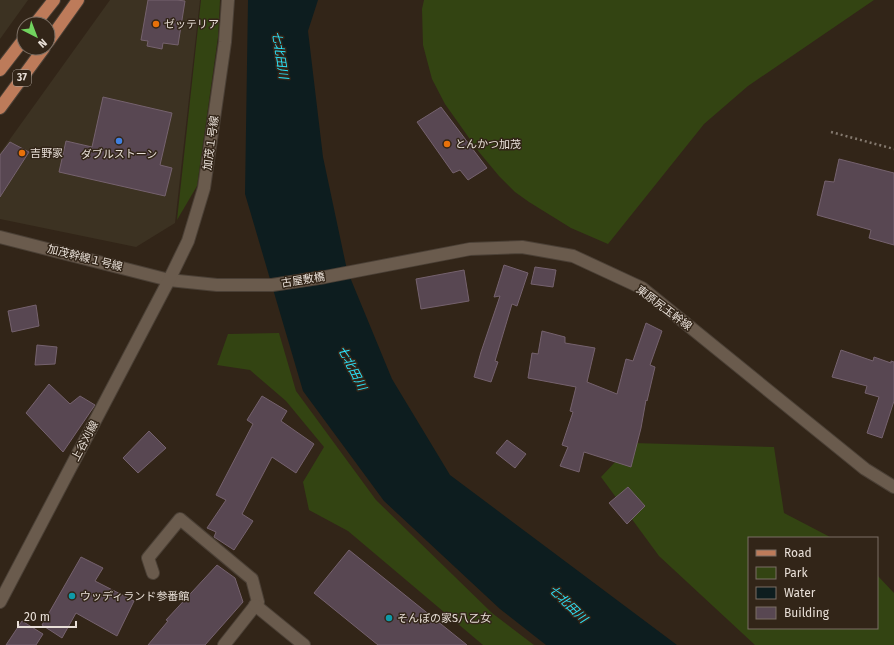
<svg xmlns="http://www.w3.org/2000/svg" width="894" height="645" viewBox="0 0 894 645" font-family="'Fira Sans','Noto Sans JP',sans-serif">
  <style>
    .commercial { fill: #3c3222 }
    .green { fill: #334412 }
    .water { fill: #0d1d1f }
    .building { fill: #584752; stroke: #75626e }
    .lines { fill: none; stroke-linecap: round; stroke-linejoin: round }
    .minor-casing { stroke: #4b4036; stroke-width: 14 }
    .major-casing { stroke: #4b4036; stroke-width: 14 }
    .path { stroke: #84796e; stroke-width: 2.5; stroke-dasharray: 2 3; stroke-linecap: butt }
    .minor { stroke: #6a5b4d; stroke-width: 12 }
    .major { stroke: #bd7b5a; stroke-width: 12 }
    .food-dot { fill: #e8710a; stroke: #322518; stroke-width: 1.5 }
    .shop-dot { fill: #3f7fe0; stroke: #322518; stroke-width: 1.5 }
    .culture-dot { fill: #0f9aa8; stroke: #322518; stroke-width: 1.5 }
    .labels { text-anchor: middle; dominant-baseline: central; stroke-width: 3; stroke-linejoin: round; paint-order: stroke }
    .shield { fill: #322518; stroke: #b1a79e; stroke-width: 1 }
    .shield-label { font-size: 10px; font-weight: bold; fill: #e8dfd7 }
    .poi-label { font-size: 11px; fill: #e8dfd7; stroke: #322518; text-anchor: start }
    .street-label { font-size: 11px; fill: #e8dfd7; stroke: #322518 }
    .water-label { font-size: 12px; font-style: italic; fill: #2be2fa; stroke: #322518 }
  </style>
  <rect width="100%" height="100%" fill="#322518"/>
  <g class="commercial">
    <polygon points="0,0 28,0 0,39"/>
    <polygon points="110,0 200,0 175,223 136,247 0,219 0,153"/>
  </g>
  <g class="green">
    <polygon points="201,0 220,0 218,37 197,186 177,220"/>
    <polygon points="424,0 874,0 748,86 704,124 608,244 571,228 529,202 515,192 499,176 479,152 445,104 432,79 423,45 422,9"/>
    <polygon points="279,333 296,391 376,500 492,613 534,645 483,645 348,531 309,510 303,482 324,447 286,401 250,370 217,365 228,334"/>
    <polygon points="633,443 774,447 784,513 832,538 749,538 749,628 877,628 877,575 894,593 894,645 755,645 659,556 601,477"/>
  </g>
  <polygon class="water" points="248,0 318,0 308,31 323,157 347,270 392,379 450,475 677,645 546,645 500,609 384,501 303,391 245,194"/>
  <g class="building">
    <polygon points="148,0 177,0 185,1 178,45 163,43 162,49 147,46 148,41 141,40"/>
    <polygon points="103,97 172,113 160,165 172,168 165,196 59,172 66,141 92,147"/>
    <polygon points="441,107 487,168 468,180 460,170 453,173 417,122"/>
    <polygon points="10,142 29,152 0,197 0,155"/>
    <polygon points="839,159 894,173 894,245 869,238 871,230 817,215 825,181 834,182"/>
    <polygon points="504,265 528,273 517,306 512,304 495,361 498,362 491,382 474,377 481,352 500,296 494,297"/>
    <polygon points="535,267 556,270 553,287 531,284"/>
    <polygon points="464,270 469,301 421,309 416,279"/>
    <polygon points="36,305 39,326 12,332 8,311"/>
    <polygon points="646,323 662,331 650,365 655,367 647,401 646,400 641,428 631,467 584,452 579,472 560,466 568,447 562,445 573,412 570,411 576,387 528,378 532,353 538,354 542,331 565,337 565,343 595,348 587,382 617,394 626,359 633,361"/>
    <polygon points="37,345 57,347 55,364 35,365"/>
    <polygon points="841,350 873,361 874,357 891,363 891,361 894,362 894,401 882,438 867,433 879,397 865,393 867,386 832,377"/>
    <polygon points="49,384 70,404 80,396 95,405 63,452 26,413"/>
    <polygon points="262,396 287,411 281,421 314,444 296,473 272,457 242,514 253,521 234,550 214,537 216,532 207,528 226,500 216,495 253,424 247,420"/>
    <polygon points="149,431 166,448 138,473 123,458"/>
    <polygon points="507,440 526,454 515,468 496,453"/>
    <polygon points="628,487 645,506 627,524 609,503"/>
    <polygon points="349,550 467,645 378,645 314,593"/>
    <polygon points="81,557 103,568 95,581 134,601 117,636 76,613 62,638 42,625"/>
    <polygon points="217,565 235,578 243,602 205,645 148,645 168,621 166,620"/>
    <polygon points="22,621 43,634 36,645 6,645"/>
  </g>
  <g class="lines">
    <defs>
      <g id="minor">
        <polyline points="0,237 169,280 217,285 272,285 325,277 470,249 522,247 573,256 642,288 865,469 894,487"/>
        <polyline points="153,573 148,558 180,519 252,579 258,602 224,645"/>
        <polyline points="0,602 169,280 188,241 204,188 225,42 228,0"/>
        <polyline points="255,605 304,645"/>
      </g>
      <g id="major">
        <polyline points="35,24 54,0"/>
        <polyline points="48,42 78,0"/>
        <polyline points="0,70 24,39"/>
        <polyline points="0,108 44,48"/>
      </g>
    </defs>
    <use href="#minor" class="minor-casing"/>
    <use href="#major" class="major-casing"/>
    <polyline class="path" points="831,132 894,149"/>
    <use href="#minor" class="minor"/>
    <use href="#major" class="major"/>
  </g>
  <g class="food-dot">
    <circle cx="156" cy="24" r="4"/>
    <circle cx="447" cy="144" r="4"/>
    <circle cx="22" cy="153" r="4"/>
  </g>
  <circle class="shop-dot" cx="119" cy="141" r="4"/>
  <g class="culture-dot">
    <circle cx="72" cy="596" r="4"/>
    <circle cx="389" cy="618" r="4"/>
  </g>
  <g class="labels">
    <rect class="shield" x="13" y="70" width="18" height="16" rx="3"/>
    <g class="shield-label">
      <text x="22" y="78">37</text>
    </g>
    <g class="poi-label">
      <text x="164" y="24">ゼッテリア</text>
      <text x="455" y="144">とんかつ加茂</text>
      <text x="30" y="153">吉野家</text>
      <text x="119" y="154" text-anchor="middle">ダブルストーン</text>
      <text x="80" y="596">ウッディランド参番館</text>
      <text x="397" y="618">そんぽの家S八乙女</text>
    </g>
    <g class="street-label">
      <text transform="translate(211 143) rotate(-82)">加茂１号線</text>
      <text transform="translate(85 258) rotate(14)">加茂幹線１号線</text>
      <text transform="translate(303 280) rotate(-9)">古屋敷橋</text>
      <text transform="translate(664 308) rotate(37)">東原尻玉幹線</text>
      <text transform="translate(85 441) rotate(-62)">上谷刈線</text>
    </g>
    <g class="water-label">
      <text transform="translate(280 55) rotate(81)">七北田川</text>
      <text transform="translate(352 368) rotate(63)">七北田川</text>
      <text transform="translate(568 604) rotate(44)">七北田川</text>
    </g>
  </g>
  <rect x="748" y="537" width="130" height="92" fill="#322518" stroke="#7b6f64"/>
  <rect x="756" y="550" width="20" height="6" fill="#bd7b5a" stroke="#7b6f64"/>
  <text x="784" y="557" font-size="12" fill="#e8dfd7">Road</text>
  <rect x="756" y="567" width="20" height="12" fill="#334412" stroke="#7b6f64"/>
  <text x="784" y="577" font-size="12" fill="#e8dfd7">Park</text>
  <rect x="756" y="587" width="20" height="12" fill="#0d1d1f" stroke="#7b6f64"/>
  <text x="784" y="597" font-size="12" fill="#e8dfd7">Water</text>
  <rect x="756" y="607" width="20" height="12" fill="#584752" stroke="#7b6f64"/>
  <text x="784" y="617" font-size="12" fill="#e8dfd7">Building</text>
  <g transform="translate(36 36) rotate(138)"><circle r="19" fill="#322518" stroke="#7b6f64"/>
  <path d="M0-3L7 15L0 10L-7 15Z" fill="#71d35e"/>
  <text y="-6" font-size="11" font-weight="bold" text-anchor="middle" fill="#e8dfd7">N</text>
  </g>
  <path d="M18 621v6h58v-6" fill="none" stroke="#e8dfd7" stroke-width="2"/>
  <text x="24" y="621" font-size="12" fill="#e8dfd7" stroke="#322518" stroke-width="3" paint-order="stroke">20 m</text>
</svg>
